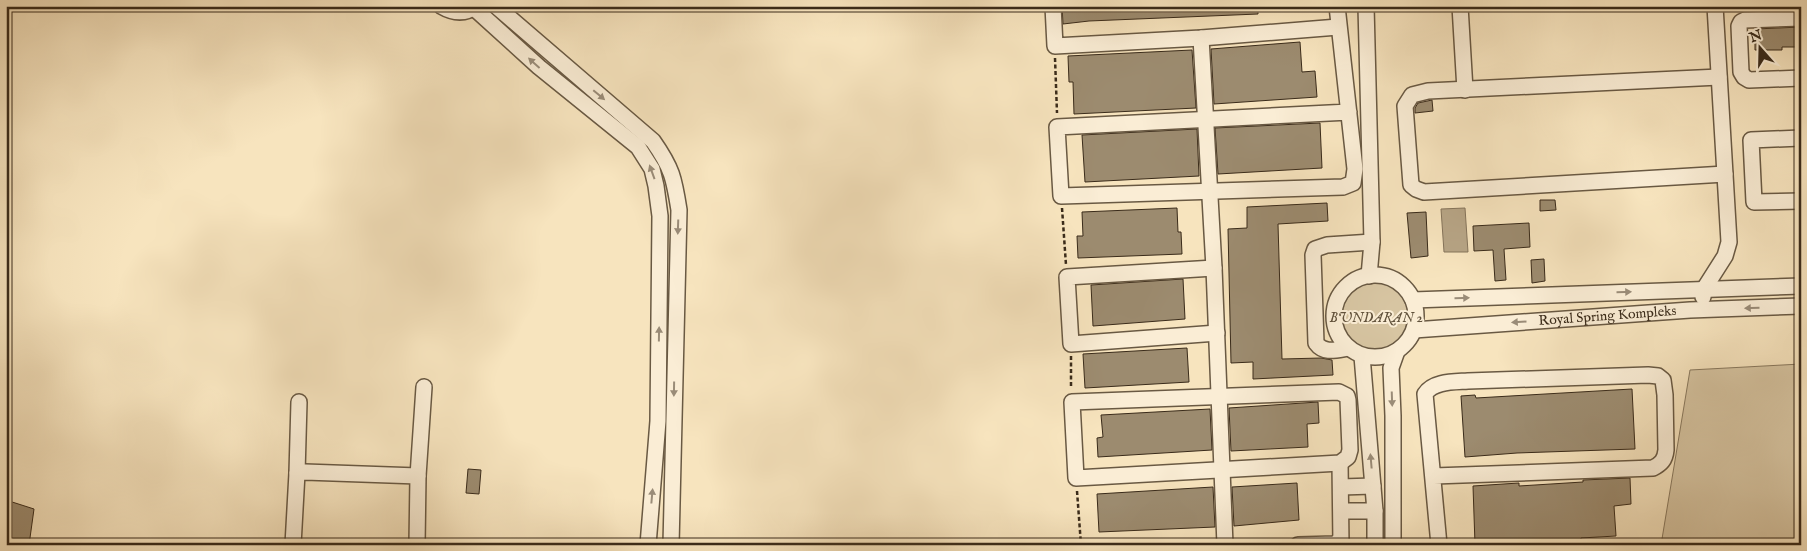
<svg xmlns="http://www.w3.org/2000/svg" width="1807" height="551" viewBox="0 0 1807 551" font-family="'IM FELL English',serif">
  <style>
    .green { fill: #d7c5a2; stroke: #88785e }
    .water { fill: #b7a586; stroke: #85745b }
    .building { fill: #9c8b6f; stroke: #3a2b1a }
    .lines { fill: none; stroke-linecap: round; stroke-linejoin: round }
    .minor-casing { stroke: #695943; stroke-width: 18 }
    .path { stroke: #3a2b1a; stroke-width: 2.5; stroke-dasharray: 4 2.5; stroke-linecap: butt }
    .minor { stroke: #faedd5; stroke-width: 15 }
    .oneway { fill: #9a8c78 }
    .labels { text-anchor: middle; dominant-baseline: central; stroke-width: 4; stroke-linejoin: round; paint-order: stroke }
    .street-label { font-size: 14px; fill: #3a2b1a; stroke: #faedd5 }
    .park-label { font-size: 14px; font-style: italic; fill: #61523c; stroke: #faedd5 }
  </style>
  <rect width="100%" height="100%" fill="#f7e4be"/>
  <filter id="stains"><feTurbulence type="fractalNoise" baseFrequency=".004" numOctaves="4"/><feColorMatrix values="0 0 0 0 .2 0 0 0 0 .09 0 0 0 0 .02 0 0 0 .5 -.17"/></filter>
  <radialGradient id="worn" r=".72"><stop offset=".6" stop-color="#630" stop-opacity="0"/><stop offset="1" stop-color="#630" stop-opacity=".3"/></radialGradient>
  <g class="green">
    <circle cx="1375" cy="316" r="37"/>
    <polygon points="1801,364 1801,545 1661,545 1690,370"/>
  </g>
  <polygon class="water" points="1465,208 1468,252 1444,252 1441,209"/>
  <g class="building">
    <polygon points="1062,6 1258,6 1258,14 1089,21 1063,24"/>
    <polygon points="1801,27 1801,47 1782,47 1782,50 1755,50 1755,29"/>
    <polygon points="1300,42 1302,72 1315,71 1317,97 1214,104 1211,49"/>
    <polygon points="1192,50 1196,108 1074,114 1073,82 1069,82 1068,56"/>
    <polygon points="1432,100 1433,111 1415,113 1415,108 1418,103"/>
    <polygon points="1320,123 1322,168 1218,174 1215,128"/>
    <polygon points="1197,129 1199,176 1085,182 1082,135"/>
    <polygon points="1540,200 1555,200 1556,210 1540,211"/>
    <polygon points="1327,203 1328,221 1278,224 1282,359 1321,358 1332,360 1333,375 1253,379 1253,362 1231,363 1228,229 1247,228 1247,207"/>
    <polygon points="1177,208 1178,232 1181,232 1182,254 1078,258 1077,236 1083,236 1082,212"/>
    <polygon points="1426,212 1428,256 1411,258 1407,213"/>
    <polygon points="1529,223 1530,247 1504,249 1506,280 1495,281 1493,250 1474,251 1473,226"/>
    <polygon points="1544,259 1545,281 1532,283 1531,260"/>
    <polygon points="1183,279 1185,319 1093,326 1091,285"/>
    <polygon points="1187,348 1189,382 1085,388 1083,354"/>
    <polygon points="1632,389 1635,449 1517,453 1465,457 1461,396 1475,395 1476,398"/>
    <polygon points="1318,402 1319,423 1307,424 1308,447 1231,451 1229,408"/>
    <polygon points="1210,409 1212,450 1098,457 1097,438 1103,437 1101,415"/>
    <polygon points="468,469 481,470 479,494 466,493"/>
    <polygon points="1630,478 1631,504 1614,506 1616,536 1581,538 1581,541 1567,542 1535,543 1535,541 1475,544 1473,486 1519,483 1519,486 1583,482 1583,480"/>
    <polygon points="1297,483 1299,520 1234,526 1232,487"/>
    <polygon points="1213,487 1215,527 1099,532 1097,494"/>
    <polygon points="9,501 34,509 29,545 6,545 6,516"/>
  </g>
  <g class="lines">
    <defs>
      <g id="minor">
        <path d="M 441,6 C 453,13 464,15 476,6"/>
        <path d="M 496,6 L 653,141 C 672,168 674,178 679,210 L 671,545"/>
        <polyline points="1053,6 1055,46 1201,38 1338,27"/>
        <polyline points="1337,6 1355,169 1353,183 1343,187 1061,196 1057,127 1349,112"/>
        <polyline points="1366,6 1372,242 1369,276"/>
        <polyline points="1460,6 1465,90"/>
        <polyline points="474,8 539,67 638,147 652,169 656,186 660,216 658,421 648,545"/>
        <polyline points="1801,18 1745,20 1741,22 1739,26 1741,72 1744,77 1749,80 1801,78"/>
        <polyline points="1201,38 1214,268 1225,545"/>
        <polyline points="1719,77 1428,91 1412,95 1405,106 1411,185 1416,189 1424,192 1725,174"/>
        <polyline points="1801,138 1751,140 1754,202 1801,201"/>
        <polyline points="1214,268 1067,277 1071,344 1217,333"/>
        <circle cx="1375" cy="316" r="41"/>
        <polyline points="1703,297 1704,289 1725,256 1729,242 1715,6"/>
        <polyline points="1413,300 1801,286"/>
        <path id="s1" d="M 1414,330 L 1690,310 L 1801,306"/>
        <path d="M 1348,348 C 1336,350 1324,354 1316,343 L 1313,255 L 1315,249 L 1327,245 L 1372,242"/>
        <polyline points="1362,356 1375,511 1375,545"/>
        <polygon points="1339,392 1347,396 1348,400 1350,450 1348,457 1340,463 1076,478 1072,402"/>
        <polyline points="1340,463 1341,545"/>
        <polyline points="297,473 299,402"/>
        <polyline points="418,476 424,387"/>
        <path d="M 1434,476 L 1653,468 C 1661,464 1665,460 1666,450 L 1665,395 L 1663,380 L 1658,376 L 1648,375 L 1468,381 C 1454,382 1433,381 1425,394 L 1439,545"/>
        <polyline points="1341,487 1373,486"/>
        <polyline points="1342,511 1375,511"/>
        <polyline points="293,545 297,473 305,472 418,476 417,545"/>
        <polyline points="1298,545 1335,544 1340,540"/>
        <polyline points="1393,545 1393,416 1391,368 1397,351"/>
      </g>
    </defs>
    <use href="#minor" class="minor-casing"/>
    <g class="path">
      <polyline points="1055,58 1057,113"/>
      <polyline points="1062,208 1066,265"/>
      <polyline points="1071,356 1071,388"/>
      <polyline points="1077,491 1081,545"/>
    </g>
    <use href="#minor" class="minor"/>
  </g>
  <defs><path id="oneway-solid" d="M-6-.8H1V-3.2L6.5 0L1 3.2V.8H-6Z" transform="scale(1.25)"/></defs>
  <g class="oneway">
    <use href="#oneway-solid" transform="translate(534 63) rotate(-138)"/>
    <use href="#oneway-solid" transform="translate(599 95) rotate(40)"/>
    <use href="#oneway-solid" transform="translate(652 172) rotate(-110)"/>
    <use href="#oneway-solid" transform="translate(678 227) rotate(92)"/>
    <use href="#oneway-solid" transform="translate(1624 292) rotate(-2)"/>
    <use href="#oneway-solid" transform="translate(1462 298) rotate(-2)"/>
    <use href="#oneway-solid" transform="translate(1752 308) rotate(178)"/>
    <use href="#oneway-solid" transform="translate(1519 322) rotate(176)"/>
    <use href="#oneway-solid" transform="translate(659 334) rotate(-89)"/>
    <use href="#oneway-solid" transform="translate(674 389) rotate(91)"/>
    <use href="#oneway-solid" transform="translate(1392 399) rotate(88)"/>
    <use href="#oneway-solid" transform="translate(1371 461) rotate(-95)"/>
    <use href="#oneway-solid" transform="translate(652 496) rotate(-85)"/>
  </g>
  <g class="labels">
    <g class="street-label">
      <text stroke="none"><textPath href="#s1" startOffset="194">Royal Spring Kompleks</textPath></text>
    </g>
    <g class="park-label">
      <text x="1376" y="318">BUNDARAN 2</text>
    </g>
  </g>
  <rect width="1807" height="551" fill="none" stroke="#f7e4be" stroke-width="25"/>
  <rect x="8" y="8" width="1792" height="536" fill="none" stroke="#3a2b1a" stroke-width="2.5"/>
  <rect x="12" y="12" width="1782" height="526" fill="none" stroke="#3a2b1a"/>
  <g transform="translate(1760 48) rotate(340)" stroke="#faedd5" stroke-width="4" paint-order="stroke">
  <path d="M0-4L9 19L0 12L-9 19Z" fill="#3a2b1a"/>
  <text y="-8" font-size="14" font-weight="bold" text-anchor="middle" fill="#3a2b1a">N</text>
  </g>
  <rect width="100%" height="100%" filter="url(#stains)"/>
  <rect width="100%" height="100%" fill="url(#worn)"/>
</svg>
